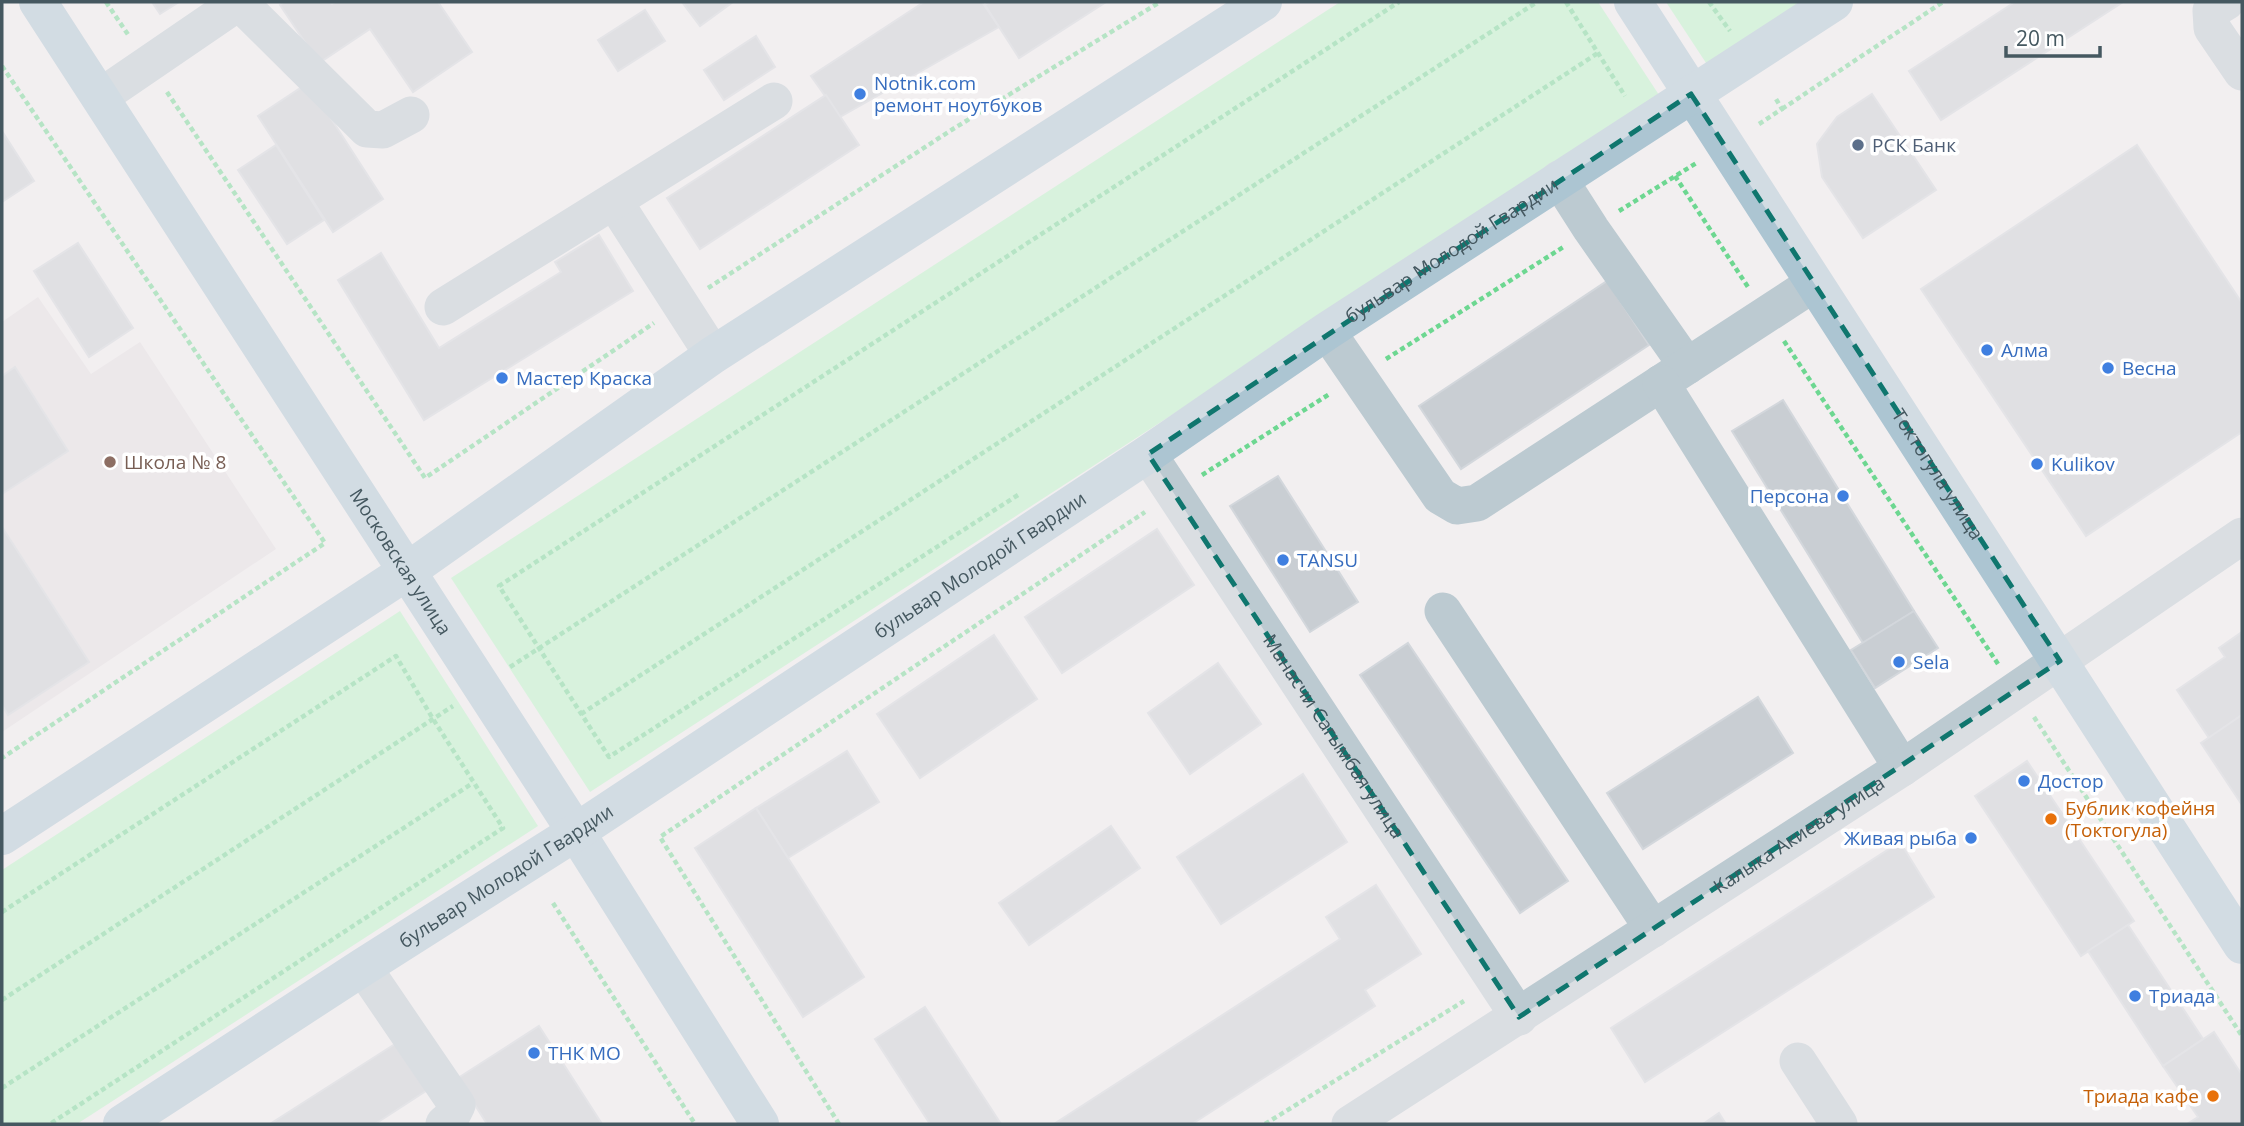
<svg xmlns="http://www.w3.org/2000/svg" width="2244" height="1126" viewBox="0 0 2244 1126" font-family="'Open Sans',sans-serif">
  <style>
    .education { fill: #e4e0e2 }
    .green { fill: #b9f5c6 }
    .building { fill: #c9ced3; stroke: #d3d7dc; stroke-width: 2 }
    .lines { fill: none; stroke-linecap: round; stroke-linejoin: round }
    .path { stroke: #6dd791; stroke-width: 4.5; stroke-dasharray: 5 3.5; stroke-linecap: butt }
    .minor { stroke: #bccad1; stroke-width: 37 }
    .major { stroke: #acc5d2; stroke-width: 38 }
    .marked { fill: none; stroke: #0f766e; stroke-width: 5; stroke-dasharray: 14 9; stroke-linejoin: round }
    .shop-dot { fill: #3f7fe0; stroke: #fff; stroke-width: 2.5 }
    .service-dot { fill: #5c6f8a; stroke: #fff; stroke-width: 2.5 }
    .education-dot { fill: #8d6e63; stroke: #fff; stroke-width: 2.5 }
    .food-dot { fill: #e8710a; stroke: #fff; stroke-width: 2.5 }
    .labels { text-anchor: middle; dominant-baseline: central; stroke-width: 7; stroke-linejoin: round; paint-order: stroke }
    .shop-label { font-size: 19px; fill: #366cbe; stroke: #fff; text-anchor: start }
    .service-label { font-size: 19px; fill: #4e5e75; stroke: #fff; text-anchor: start }
    .street-label { font-size: 19px; fill: #455860; stroke: #fff }
    .education-label { font-size: 19px; fill: #785e54; stroke: #fff; text-anchor: start }
    .food-label { font-size: 19px; fill: #c56008; stroke: #fff; text-anchor: start }
  </style>
  <rect width="100%" height="100%" fill="#f2eff0"/>
  <polygon class="education" points="38,297 91,374 140,342 276,549 2,732 2,322"/>
  <g class="green">
    <polygon points="1340,2 1598,2 1661,98 590,792 451,578"/>
    <polygon points="1666,2 1808,2 1708,66"/>
    <polygon points="400,611 538,826 77,1124 2,1124 2,870"/>
  </g>
  <g class="building">
    <polygon points="152,2 179,2 160,14"/>
    <polygon points="284,2 330,2 332,4 335,2 438,2 472,52 413,92 370,29 319,63 280,5"/>
    <polygon points="682,2 733,2 700,26"/>
    <polygon points="924,2 982,2 999,27 840,117 811,76"/>
    <polygon points="990,2 1106,2 1019,58 985,5"/>
    <polygon points="2015,2 2123,2 1941,120 1909,71"/>
    <polygon points="645,10 665,41 618,71 598,40"/>
    <polygon points="756,36 775,67 724,100 704,70"/>
    <polygon points="308,83 383,199 333,232 258,116"/>
    <polygon points="1872,94 1936,190 1863,238 1822,177 1817,144 1837,117"/>
    <polygon points="826,95 859,145 700,249 667,198"/>
    <polygon points="2,131 34,181 2,202"/>
    <polygon points="276,145 324,220 287,244 238,170"/>
    <polygon points="2137,145 2242,303 2242,432 2086,536 1921,289"/>
    <polygon points="599,235 633,291 424,420 338,280 381,253 439,348 561,272 555,262"/>
    <polygon points="78,243 133,328 89,357 34,271"/>
    <polygon points="1607,281 1649,345 1461,469 1419,406"/>
    <polygon points="15,367 68,451 2,494 2,376"/>
    <polygon points="1783,400 1914,611 1863,643 1732,431"/>
    <polygon points="1278,476 1358,602 1310,632 1230,506"/>
    <polygon points="2,527 89,662 8,715 2,705"/>
    <polygon points="1157,529 1194,585 1062,673 1025,617"/>
    <polygon points="1914,611 1938,648 1875,688 1851,650"/>
    <polygon points="2242,632 2242,715 2209,738 2177,690 2225,657 2219,648"/>
    <polygon points="994,635 1037,699 920,778 877,714"/>
    <polygon points="1408,643 1568,881 1520,913 1360,675"/>
    <polygon points="1218,663 1261,724 1190,774 1148,713"/>
    <polygon points="1758,697 1793,753 1643,849 1607,793"/>
    <polygon points="2242,715 2242,805 2201,743"/>
    <polygon points="847,751 879,802 788,858 756,808"/>
    <polygon points="2027,761 2134,921 2081,956 1975,796"/>
    <polygon points="1303,774 1347,842 1221,924 1177,857"/>
    <polygon points="756,808 864,977 803,1017 695,848"/>
    <polygon points="1111,826 1140,868 1029,945 999,903"/>
    <polygon points="1900,842 1934,897 1645,1082 1611,1028"/>
    <polygon points="1376,885 1421,954 1365,990 1375,1006 1192,1124 1054,1124 1340,939 1326,917"/>
    <polygon points="2128,925 2203,1039 2163,1066 2088,951"/>
    <polygon points="925,1007 1001,1124 930,1124 875,1039"/>
    <polygon points="539,1026 602,1124 487,1124 458,1078"/>
    <polygon points="2214,1032 2242,1075 2242,1124 2187,1124 2198,1117 2163,1066"/>
    <polygon points="398,1042 429,1089 375,1124 270,1124"/>
    <polygon points="1719,1113 1726,1124 1703,1124"/>
  </g>
  <g class="lines">
    <g class="path">
      <polyline points="106,2 129,36"/>
      <polyline points="1566,2 1625,96"/>
      <polyline points="1709,2 1730,31"/>
      <polyline points="2,66 325,543 2,758"/>
      <polyline points="167,92 425,478 654,323"/>
      <polyline points="1782,109 1943,2"/>
      <polyline points="1759,124 1782,109 1776,99"/>
      <polyline points="1675,176 1748,287"/>
      <polyline points="1619,211 1698,162"/>
      <polyline points="708,288 953,129 1160,2"/>
      <polyline points="1784,341 1998,664"/>
      <polyline points="1386,359 1565,246"/>
      <polyline points="1202,475 1331,393"/>
      <polyline points="1018,495 609,757 499,586 1399,2"/>
      <polyline points="510,667 1537,2"/>
      <polyline points="581,714 1598,53"/>
      <polyline points="2034,717 2242,1036"/>
      <polyline points="553,903 695,1124"/>
      <polyline points="2,912 396,656 433,719 503,828 50,1124"/>
      <polyline points="2,1000 453,706"/>
      <polyline points="2,1088 473,783"/>
      <polyline points="839,1124 660,837 1145,512"/>
      <polyline points="1265,1124 1464,1001"/>
    </g>
    <g class="minor">
      <polyline points="2226,2 2211,11 2212,28 2242,72"/>
      <polyline points="100,97 239,2 367,129 383,130 411,115"/>
      <polyline points="1559,179 1591,229 1687,366"/>
      <polyline points="614,201 713,355"/>
      <polyline points="443,307 774,101"/>
      <polyline points="1327,331 1440,496 1457,506 1477,503 1813,284"/>
      <polyline points="1661,383 1902,768"/>
      <path id="s1" d="M 1148,454 L 1519,1017"/>
      <polyline points="1443,611 1653,929"/>
      <polyline points="363,967 457,1105 450,1119 444,1124"/>
      <polyline points="1798,1061 1839,1124"/>
      <path id="s2" d="M 1350,1124 L 1902,768 L 2242,536"/>
    </g>
    <g class="major">
      <path id="s3" d="M 38,2 L 576,832 L 760,1124"/>
      <path id="s4" d="M 1633,2 L 2242,945"/>
      <polyline points="2,836 406,572 713,355 1263,2"/>
      <path id="s5" d="M 122,1124 L 363,967 L 576,832 L 1148,454 L 1327,331 L 1834,2"/>
    </g>
  </g>
  <path d="M0 0H2244V1126H0ZM 1691,94 L 2060,661 L 1519,1017 L 1148,454 Z" fill="#f2eff0" fill-opacity=".55" fill-rule="evenodd"/>
  <path class="marked" d="M 1691,94 L 2060,661 L 1519,1017 L 1148,454 Z"/>
  <g class="shop-dot">
    <circle cx="860" cy="94" r="7"/>
    <circle cx="1987" cy="350" r="7"/>
    <circle cx="2108" cy="368" r="7"/>
    <circle cx="502" cy="378" r="7"/>
    <circle cx="2037" cy="464" r="7"/>
    <circle cx="1843" cy="496" r="7"/>
    <circle cx="1283" cy="560" r="7"/>
    <circle cx="1899" cy="662" r="7"/>
    <circle cx="2024" cy="781" r="7"/>
    <circle cx="1971" cy="838" r="7"/>
    <circle cx="2135" cy="996" r="7"/>
    <circle cx="534" cy="1053" r="7"/>
  </g>
  <circle class="service-dot" cx="1858" cy="145" r="7"/>
  <circle class="education-dot" cx="110" cy="462" r="7"/>
  <g class="food-dot">
    <circle cx="2051" cy="819" r="7"/>
    <circle cx="2213" cy="1096" r="7"/>
  </g>
  <g class="labels">
    <g class="shop-label">
      <text x="874" y="83">Notnik.com<tspan x="874" dy="22">ремонт ноутбуков</tspan></text>
      <text x="2001" y="350">Алма</text>
      <text x="2122" y="368">Весна</text>
      <text x="516" y="378">Мастер Краска</text>
      <text x="2051" y="464">Kulikov</text>
      <text x="1829" y="496" text-anchor="end">Персона</text>
      <text x="1297" y="560">TANSU</text>
      <text x="1913" y="662">Sela</text>
      <text x="2038" y="781">Достор</text>
      <text x="1957" y="838" text-anchor="end">Живая рыба</text>
      <text x="2149" y="996">Триада</text>
      <text x="548" y="1053">ТНК МО</text>
    </g>
    <g class="service-label">
      <text x="1872" y="145">РСК Банк</text>
    </g>
    <g class="street-label">
      <text stroke="none"><textPath href="#s5" startOffset="1591">бульвар Молодой Гвардии</textPath></text>
      <text stroke="none"><textPath href="#s4" startOffset="562">Токтогула улица</textPath></text>
      <text stroke="none"><textPath href="#s3" startOffset="667">Московская улица</textPath></text>
      <text stroke="none"><textPath href="#s5" startOffset="1024">бульвар Молодой Гвардии</textPath></text>
      <text stroke="none"><textPath href="#s1" startOffset="338">Манасчи Сагымбая улица</textPath></text>
      <text stroke="none"><textPath href="#s2" startOffset="534">Калыка Акиева улица</textPath></text>
      <text stroke="none"><textPath href="#s5" startOffset="457">бульвар Молодой Гвардии</textPath></text>
    </g>
    <g class="education-label">
      <text x="124" y="462">Школа № 8</text>
    </g>
    <g class="food-label">
      <text x="2065" y="808">Бублик кофейня<tspan x="2065" dy="22">(Токтогула)</tspan></text>
      <text x="2199" y="1096" text-anchor="end">Триада кафе</text>
    </g>
  </g>
  <rect width="2244" height="1126" fill="none" stroke="#455860" stroke-width="7"/>
  <path d="M2006 46v10h94v-10" fill="none" stroke="#455860" stroke-width="3.5"/>
  <text x="2016" y="46" font-size="21" fill="#455860" stroke="#ffffff" stroke-width="5" paint-order="stroke">20 m</text>
</svg>
